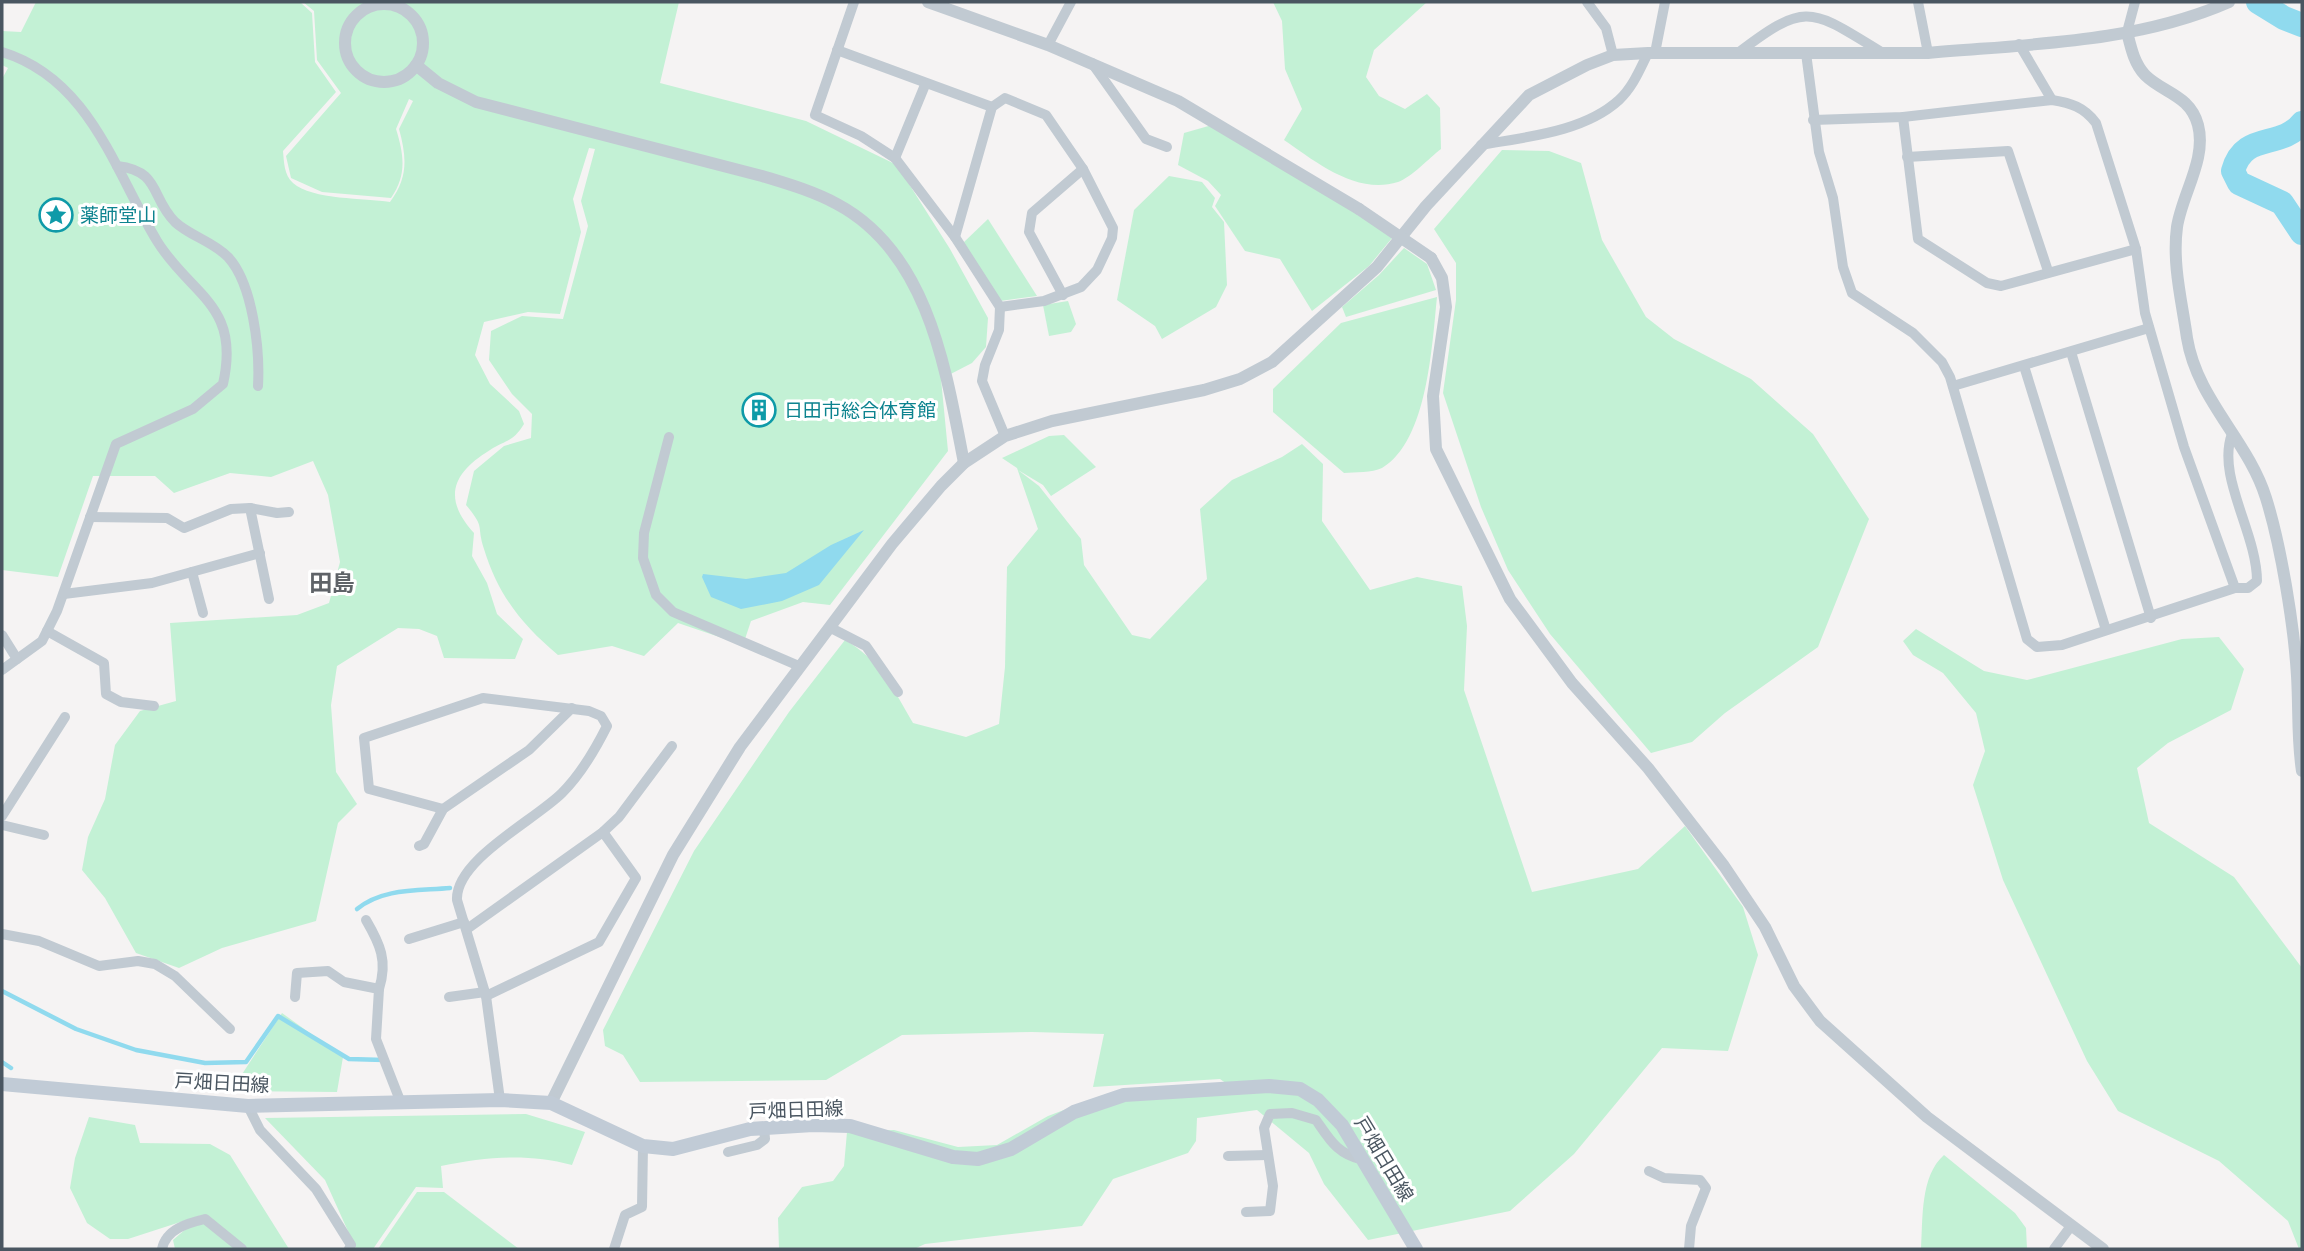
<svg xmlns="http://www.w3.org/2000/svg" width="2304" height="1251" viewBox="0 0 2304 1251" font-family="Montserrat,'Noto Sans JP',sans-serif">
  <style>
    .green { fill: #c3f1d5 }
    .water { fill: #90daee }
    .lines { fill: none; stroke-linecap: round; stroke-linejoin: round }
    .stream { stroke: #90daee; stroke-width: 4.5 }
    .river { stroke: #90daee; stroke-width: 24 }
    .minor { stroke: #c1cad2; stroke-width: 10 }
    .tertiary { stroke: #c1cad2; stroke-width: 12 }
    .secondary { stroke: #c1cbd6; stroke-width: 14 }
    .tertiary-bridge { stroke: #c1cad2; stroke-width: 12 }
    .labels { text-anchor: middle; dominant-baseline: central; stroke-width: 6; stroke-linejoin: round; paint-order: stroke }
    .culture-label { font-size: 19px; fill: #0d838f; stroke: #fff; text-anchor: start }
    .street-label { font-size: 19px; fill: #4a5661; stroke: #fff }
    .quarter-label { font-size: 23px; font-weight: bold; fill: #5f6368; stroke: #fff }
  </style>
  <rect width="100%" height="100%" fill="#f5f3f3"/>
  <g class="green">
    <path d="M 36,2 L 300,2 L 312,13 L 315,62 L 336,92 L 283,151 C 284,162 284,175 293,183 C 312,200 365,198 390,202 C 408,178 407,158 399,129 L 413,101 L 409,99 L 396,129 C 404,155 407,175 391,198 L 322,192 L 291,178 L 286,156 L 341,93 L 317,60 L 314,11 L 303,2 L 679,2 L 660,83 L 806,121 L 897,165 L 950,249 L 988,318 L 986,347 L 972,363 L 941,379 L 948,451 L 830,605 L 803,602 L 751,621 L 743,645 L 678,623 L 644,656 L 612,646 L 558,655 C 522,625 498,595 484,549 C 476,524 486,529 466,505 L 474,471 L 504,446 L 531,438 L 532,414 L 512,394 L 489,360 L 491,331 L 522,316 L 563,319 L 588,226 L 581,201 L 595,149 L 589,148 L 573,199 L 581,232 L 560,314 L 528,312 L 484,322 L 475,355 L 490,384 L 519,411 L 524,424 C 513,442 506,440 490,450 C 451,474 443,499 474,533 L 472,556 L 487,583 L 497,614 L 523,639 L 515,659 L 444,658 L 437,636 L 419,629 L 398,628 L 337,666 L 331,705 L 336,772 L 357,804 L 338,823 L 316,921 L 222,948 L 179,968 L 136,953 L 105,898 L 82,870 L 88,837 L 105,799 L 115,745 L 140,711 L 176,701 L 170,623 L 297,615 L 329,603 L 340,562 L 328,495 L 313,461 L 271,477 L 230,473 L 174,493 L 155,476 L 93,476 L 58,577 L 2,570 L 2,79 L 8,68 L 2,65 L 2,31 L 21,32 Z"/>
    <path d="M 1273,2 L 1427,2 L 1374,50 L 1366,77 L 1379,96 L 1405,109 L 1427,94 L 1440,108 L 1441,149 C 1429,158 1412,177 1398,182 C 1356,195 1316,162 1284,140 L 1302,109 L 1285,69 L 1282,21 Z"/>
    <polygon points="1212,125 1352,209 1392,238 1369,266 1312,311 1280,259 1245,251 1215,206 1221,195 1208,181 1178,165 1184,133"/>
    <polygon points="1502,150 1549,151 1581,163 1602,240 1646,317 1674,339 1751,379 1813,434 1869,519 1818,647 1725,713 1692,742 1651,753 1550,634 1508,570 1481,507 1443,393 1456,300 1456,263 1434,229"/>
    <polygon points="1169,176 1202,182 1215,198 1212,207 1224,222 1227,285 1216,307 1162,339 1155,326 1117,300 1134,210"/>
    <polygon points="988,219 1037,296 1000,301 963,243"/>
    <polygon points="1404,248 1427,264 1436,290 1346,317 1342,307 1379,275"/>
    <path d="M 1437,297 C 1432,344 1428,441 1382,468 C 1372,473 1355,472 1344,473 L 1273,412 L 1273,389 L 1341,323 Z"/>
    <polygon points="1068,301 1076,324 1071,332 1049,336 1043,305"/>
    <path d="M 1064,435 L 1096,467 L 1051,496 L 1043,485 L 1018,470 L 1039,486 L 1081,539 L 1084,565 L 1132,635 L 1150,639 L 1207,579 L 1200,509 L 1232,480 L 1282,457 L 1302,444 L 1323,464 L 1322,521 L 1370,590 L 1417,577 L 1462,586 L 1467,626 L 1464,690 L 1532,892 L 1638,869 L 1685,826 L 1743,907 L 1758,955 L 1728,1051 L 1662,1048 L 1574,1154 L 1510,1211 L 1368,1240 L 1324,1184 L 1309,1153 L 1257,1110 L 1197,1118 L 1196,1141 L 1188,1153 L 1113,1179 L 1082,1226 L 925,1244 L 914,1249 L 779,1249 L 778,1218 L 802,1187 L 833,1181 L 844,1166 L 847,1132 L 894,1130 L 958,1147 L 997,1145 L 1048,1116 L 1109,1093 L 1227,1084 L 1220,1079 L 1093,1087 L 1104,1034 L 1032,1032 L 902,1035 L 826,1080 L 640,1082 L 623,1055 L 605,1046 L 603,1030 L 694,851 L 789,712 L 845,640 C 879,659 894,690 913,723 L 966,737 L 999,724 L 1005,667 L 1007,567 L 1038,529 L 1017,468 L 1002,458 L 1049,436 Z"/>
    <polygon points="1916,629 1984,671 2027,680 2182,639 2219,637 2244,669 2231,710 2168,743 2137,768 2149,823 2234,877 2302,968 2302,1249 2299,1249 2288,1221 2219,1161 2118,1111 2087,1061 2003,880 1973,785 1985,751 1976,713 1943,673 1913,655 1903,641"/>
    <polygon points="282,1013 343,1057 337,1092 231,1091"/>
    <path d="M 526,1114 L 585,1132 L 572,1165 C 527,1153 486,1157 441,1166 L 443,1188 L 416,1187 L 373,1249 L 356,1249 L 325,1180 L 265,1118 Z"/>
    <polygon points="89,1117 135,1125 140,1143 210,1144 230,1155 289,1249 175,1249 173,1240 202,1215 128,1239 110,1239 87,1223 70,1188 75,1158"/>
    <path d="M 1944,1155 L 2015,1213 L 2026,1228 L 2027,1249 L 1921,1249 C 1923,1219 1920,1176 1944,1155 Z"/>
    <polygon points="417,1192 444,1192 519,1249 378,1249"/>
  </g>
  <polygon class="water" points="864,530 819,585 782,601 741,609 711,597 702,577 703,574 746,579 786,573 831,545"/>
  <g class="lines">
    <g class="stream">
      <path d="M 357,909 C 383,888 417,891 450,888"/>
      <polyline points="2,991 76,1029 136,1050 205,1063 246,1062 278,1016 349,1059 384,1060"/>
      <polyline points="2,1062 11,1068"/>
    </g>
    <g class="river">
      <polyline points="2258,2 2284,18 2302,25"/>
      <path d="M 2302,123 C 2280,150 2244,131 2233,171 L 2239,183 L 2282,203 L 2302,233"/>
    </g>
    <g class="minor">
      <polyline points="854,2 815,115 861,136 895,158 955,237 1000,307 999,330 985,365 982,381 1005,436"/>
      <polyline points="1587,2 1606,28 1613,55"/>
      <polyline points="1918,2 1928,53"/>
      <polyline points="2127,32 2135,2"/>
      <polyline points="2019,44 2052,100"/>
      <polyline points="1048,45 1071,2"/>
      <polyline points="837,50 992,107"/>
      <path d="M 2,52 C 90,79 114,170 157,241 C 191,296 241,304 223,384 L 193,409 L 116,444 L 57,611 L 42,641 L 2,670"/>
      <polyline points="1655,53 1665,2"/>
      <path d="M 1738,53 C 1807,0 1811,9 1883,53"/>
      <path d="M 1806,53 L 1819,152 L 1833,198 L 1843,267 L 1852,293 L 1913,333 L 1942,362 L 1950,377 L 2027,639 L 2037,647 L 2062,645 L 2235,588 L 2248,588 L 2257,581 C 2257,533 2216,476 2232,434"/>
      <polyline points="1092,63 1146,139 1167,147"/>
      <polyline points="1903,117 1918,239 1987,283 2001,286 2136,249"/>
      <path d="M 1813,120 L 1903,117 L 2052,100 C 2071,103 2084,107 2096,123 L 2136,249 L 2145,313 L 2184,447 L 2235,588"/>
      <path d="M 1481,145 C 1526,137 1584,132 1619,100 C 1633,87 1640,69 1648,53"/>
      <polyline points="1907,157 2008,151 2048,271"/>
      <polyline points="895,158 925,85"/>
      <path d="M 117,166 C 161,171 150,197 175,222 C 190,236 212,241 228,257 C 253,284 260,350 258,386"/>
      <polyline points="955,237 992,107 1005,98 1046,115 1083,169 1113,228 1112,238 1097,270 1081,287 1044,301 1000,307"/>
      <polyline points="1063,295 1029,232 1032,213 1083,169"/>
      <polyline points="2071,352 2151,618"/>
      <polyline points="2024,366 2106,630"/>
      <polyline points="1953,386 2149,328"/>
      <polyline points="669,437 644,533 643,558 656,595 673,612 799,666"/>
      <polyline points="250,508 277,513 289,512"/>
      <polyline points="90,517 167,518 184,528 231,509 250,508 269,599"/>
      <polyline points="192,572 203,613"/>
      <polyline points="64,594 152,583 260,553"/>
      <polyline points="831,628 866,646 898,692"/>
      <polyline points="47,631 104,663 106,694 121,702 154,706"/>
      <polyline points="2,635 17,659"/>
      <path d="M 443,809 L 369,789 L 364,738 L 483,698 L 589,711 L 601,716 L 607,726 C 596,748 580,775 562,793 C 535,820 455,860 457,900 L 486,996 L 500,1100"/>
      <polyline points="2,816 65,717"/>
      <polyline points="2,825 44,835"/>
      <polyline points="419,846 424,844 443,809 529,750 572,708"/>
      <path d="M 366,920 C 380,944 388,961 379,989"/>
      <polyline points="467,929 603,832 619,817 672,746"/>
      <polyline points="2,934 39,941 99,966 138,961 155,964 175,976 230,1029"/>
      <polyline points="409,939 464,922"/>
      <polyline points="486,996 599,942 636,878 603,832"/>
      <polyline points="295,997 297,973 328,971 344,982 379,989 376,1039 401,1103"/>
      <polyline points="449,997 485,992"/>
      <polyline points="248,1106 260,1130 316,1189 351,1245 349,1249"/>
      <polyline points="728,1152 757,1145 765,1139 764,1128"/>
      <polyline points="1228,1156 1268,1155"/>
      <polyline points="1649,1171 1664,1178 1700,1180 1706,1188 1691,1226 1689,1249"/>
      <path d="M 1246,1212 L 1270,1211 L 1273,1186 L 1264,1128 L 1270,1114 L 1292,1113 L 1316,1120 C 1330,1140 1337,1154 1363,1160"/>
      <path d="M 162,1249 C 166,1229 188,1223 205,1219 L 242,1249"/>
      <polyline points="614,1249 625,1215 642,1207 643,1146"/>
      <polyline points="2054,1249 2071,1226"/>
    </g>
    <g class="tertiary">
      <polyline points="928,2 1048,45 1178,101 1359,209"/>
      <circle cx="384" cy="43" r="39"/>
      <path d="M 2127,32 C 2131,48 2134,63 2145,75 C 2163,93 2190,95 2198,125 C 2207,159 2182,194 2177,227 C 2172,264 2182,302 2187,338 C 2197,400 2248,440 2266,498 C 2281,546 2294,625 2297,676 C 2299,708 2297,739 2302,771"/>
      <path d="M 416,65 L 438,83 L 476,102 L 762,176 C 788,184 813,191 837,204 C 929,253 946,371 964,463"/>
      <polyline points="1431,258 1442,278 1446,307 1433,396 1436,449 1510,599 1572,683 1648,768 1724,866 1765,927 1794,986 1820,1021 1927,1117 2103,1249"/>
      <path d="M 551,1103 L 673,855 L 740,747 L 892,544 L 941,486 L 964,463 L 1005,436 L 1052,421 L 1204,390 L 1240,379 L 1272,362 L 1377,267 L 1426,206 L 1529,95 L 1587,65 L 1613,55 L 1648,53 L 1928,53 C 2029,44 2136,43 2229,2"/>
    </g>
    <polyline class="secondary" points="2,1084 248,1106 500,1100 551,1103 643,1146 673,1149 750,1129 813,1125 850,1126 953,1157 978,1159 1011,1149 1074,1112 1124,1095 1269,1086 1300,1089 1318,1100 1342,1125 1416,1249"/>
    <polyline class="tertiary-bridge" points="1359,209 1431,258"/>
  </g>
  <defs>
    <symbol id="sight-ring" viewBox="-11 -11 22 22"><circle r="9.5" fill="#fff" stroke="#0f9aa8" stroke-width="1.5"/><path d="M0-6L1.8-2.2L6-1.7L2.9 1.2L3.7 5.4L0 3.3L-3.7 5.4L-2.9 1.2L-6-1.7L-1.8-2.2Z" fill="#0f9aa8"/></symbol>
    <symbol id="building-ring" viewBox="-11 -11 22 22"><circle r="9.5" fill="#fff" stroke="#0f9aa8" stroke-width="1.5"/><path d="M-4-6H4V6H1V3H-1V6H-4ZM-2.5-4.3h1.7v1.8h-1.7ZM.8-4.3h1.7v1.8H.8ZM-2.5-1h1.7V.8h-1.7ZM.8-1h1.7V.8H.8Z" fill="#0f9aa8"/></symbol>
  </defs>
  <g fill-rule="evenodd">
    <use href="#sight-ring" x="37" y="196" width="38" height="38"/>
    <use href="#building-ring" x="740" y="391" width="38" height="38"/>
  </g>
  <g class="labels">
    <g class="culture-label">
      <text x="80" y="215">薬師堂山</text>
      <text x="784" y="410">日田市総合体育館</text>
    </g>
    <g class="street-label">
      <text transform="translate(222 1083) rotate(3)">戸畑日田線</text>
      <text transform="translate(796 1110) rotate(-2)">戸畑日田線</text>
      <text transform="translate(1384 1159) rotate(59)">戸畑日田線</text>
    </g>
    <g class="quarter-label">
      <text x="332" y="583">田島</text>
    </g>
  </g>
  <rect width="2304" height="1251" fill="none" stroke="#4a5661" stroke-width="7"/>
</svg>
